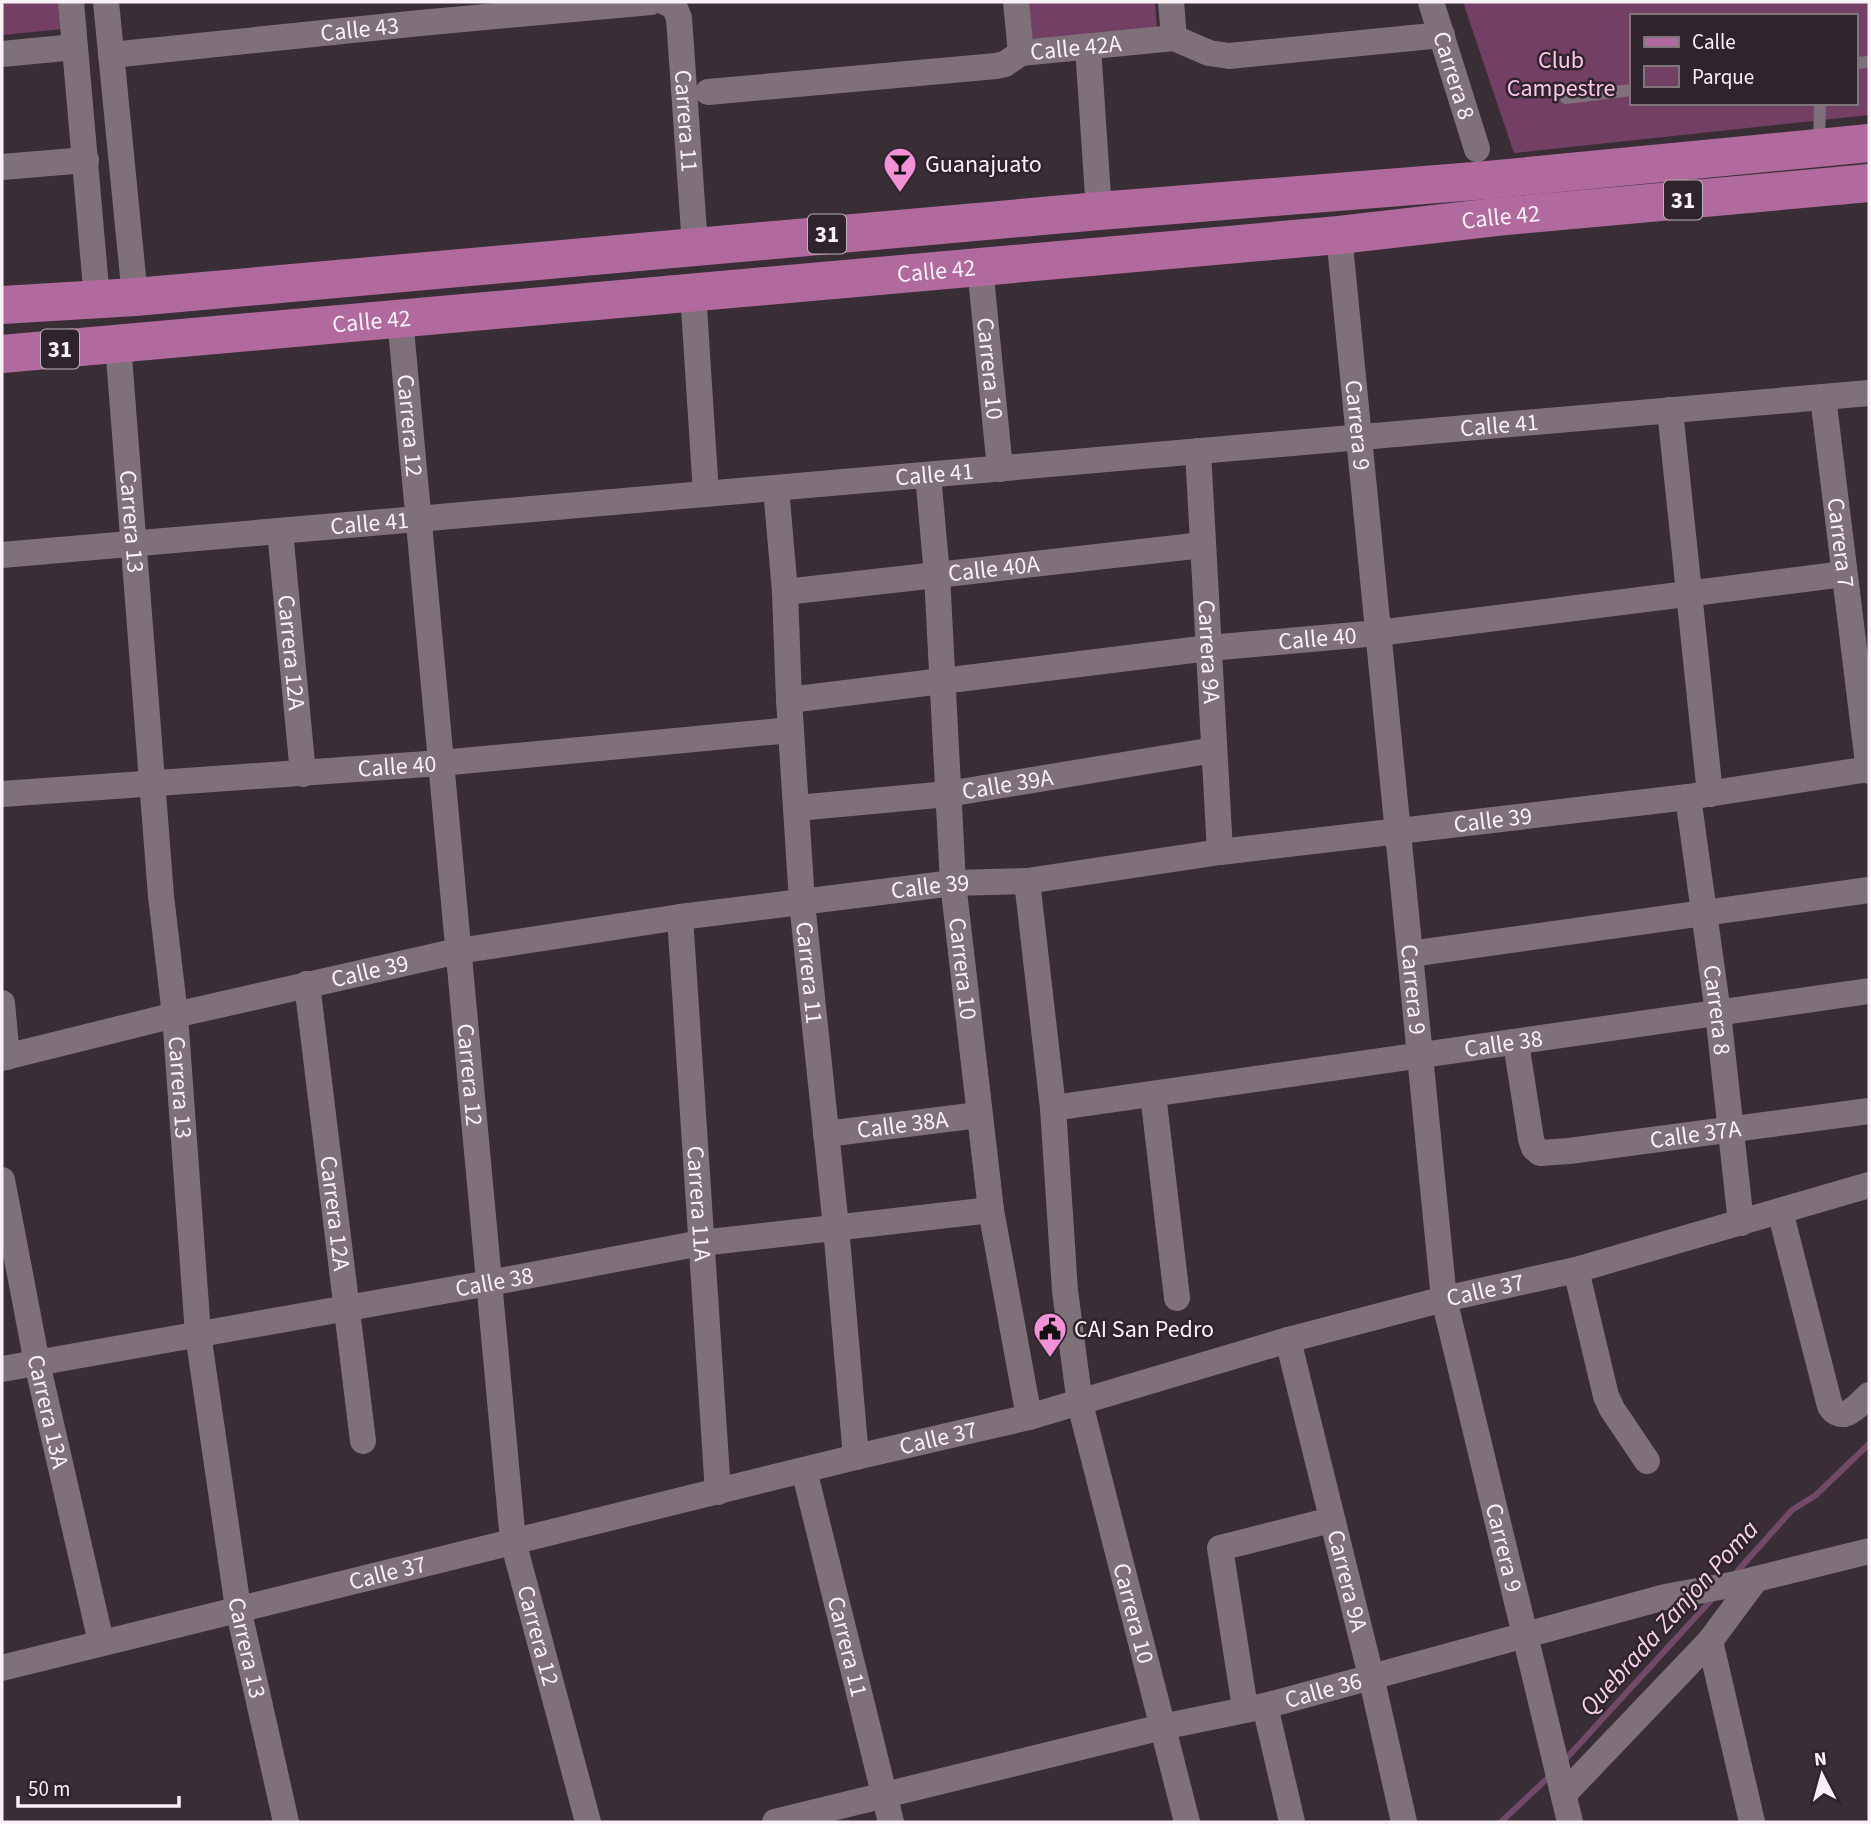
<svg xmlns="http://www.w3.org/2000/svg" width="1871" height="1824" viewBox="0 0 1871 1824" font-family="'Source Sans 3',sans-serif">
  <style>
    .green { fill: #743f65; fill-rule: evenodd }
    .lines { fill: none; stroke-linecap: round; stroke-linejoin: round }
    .stream { stroke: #704a68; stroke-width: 6 }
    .lane { stroke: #7f717a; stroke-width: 12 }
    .street { stroke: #7f717a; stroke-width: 26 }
    .primary { stroke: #b16a9d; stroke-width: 38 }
    .labels { text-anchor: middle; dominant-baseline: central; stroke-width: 5; stroke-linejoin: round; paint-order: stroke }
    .shield { fill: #2f242b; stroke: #bcb4b9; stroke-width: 2 }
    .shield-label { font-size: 23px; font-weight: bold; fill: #f8f1f6 }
    .street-label { font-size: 24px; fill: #f8f1f6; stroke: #2f242b }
    .park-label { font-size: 24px; fill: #fcc7ea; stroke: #2f242b }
    .poi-label { font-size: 24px; fill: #f8f1f6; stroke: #2f242b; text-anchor: start }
    .water-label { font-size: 26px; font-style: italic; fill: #f6d2e9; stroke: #2f242b }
  </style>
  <rect width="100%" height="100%" fill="#392e35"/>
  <g class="green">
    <polygon points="2,2 61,2 63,29 2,35"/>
    <polygon points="1026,2 1155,2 1157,30 1029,39"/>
    <path d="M 1463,2 L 1869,2 L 1869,115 L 1514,153 ZM 1631,16 L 1855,16 L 1855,103 L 1631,103 Z"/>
  </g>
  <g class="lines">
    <g class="stream">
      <polyline points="1733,1576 1792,1510 1816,1495 1869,1444"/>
      <polyline points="1563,1762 1714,1597"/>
      <polyline points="1501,1822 1551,1775"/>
    </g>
    <g class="lane">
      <polyline points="1855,63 1869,62"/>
      <polyline points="1566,98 1631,90"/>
      <polyline points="1819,145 1820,103"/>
    </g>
    <g class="street">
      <polyline points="71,2 97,299"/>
      <polyline points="106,2 135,297"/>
      <path id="s1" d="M 665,2 L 674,6 L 679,18 L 695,246"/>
      <polyline points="1016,2 1021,53"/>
      <polyline points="1171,2 1174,38"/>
      <path id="s2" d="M 1431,2 L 1477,149"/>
      <polyline points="1088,47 1099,211"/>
      <polyline points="2,54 75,47"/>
      <path id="s3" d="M 111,55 L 420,23 L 651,2"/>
      <path id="s4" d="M 708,92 L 996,66 L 1005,64 L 1021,53 L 1174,38 L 1209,53 L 1229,56 L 1442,35"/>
      <polyline points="2,167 86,160"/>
      <path id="s5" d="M 1339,235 L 1444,1299 L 1570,1822"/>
      <path id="s6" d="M 980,267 L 1000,469"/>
      <polyline points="693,292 706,494"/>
      <path id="s7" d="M 400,318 L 513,1541 L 588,1822"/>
      <path id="s8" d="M 118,344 L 161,896 L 175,1015 L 198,1334 L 238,1608 L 286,1822"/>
      <path id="s9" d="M 1823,397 L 1869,771"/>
      <polyline points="1670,410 1710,794"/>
      <path id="s10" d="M 1198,451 L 1220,852"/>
      <path id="s11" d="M 928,475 L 937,575 L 953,883 L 991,1210 L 1029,1417"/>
      <path id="s12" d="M 776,488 L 785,592 L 789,700 L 802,902 L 836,1227 L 856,1457"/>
      <path id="s13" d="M 280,531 L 303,774"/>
      <path id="s14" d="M 2,555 L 1869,393"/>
      <path id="s15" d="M 785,592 L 1203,545"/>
      <path id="s16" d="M 789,700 L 1209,648 L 1378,633 L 1844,574"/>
      <path id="s17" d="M 2,794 L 441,763 L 791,730"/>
      <path id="s18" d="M 1688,797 L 1718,1013 L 1741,1223"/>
      <path id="s19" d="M 797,808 L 948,794 L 1214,750"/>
      <path id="s20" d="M 1027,881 L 1053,1108 L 1065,1291 L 1080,1404 L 1187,1822"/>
      <path id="s21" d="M 680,917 L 718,1492"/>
      <polyline points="1410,954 1869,890"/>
      <path id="s22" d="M 307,984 L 363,1441"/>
      <polyline points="2,1003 7,1057"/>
      <path id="s23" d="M 1516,1043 L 1531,1139 L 1534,1148 L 1540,1153 L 1569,1151 L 1869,1111"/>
      <path id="s24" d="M 2,1058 L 175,1015 L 458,951 L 680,917 L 953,883 L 1027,881 L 1220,852 L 1688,797 L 1869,769"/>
      <polyline points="1153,1094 1177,1298"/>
      <path id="s25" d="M 1053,1108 L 1869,991"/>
      <path id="s26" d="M 826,1134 L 979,1115"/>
      <path id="s27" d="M 2,1180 L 37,1363 L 101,1642"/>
      <path d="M 1780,1211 L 1830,1406 C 1842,1425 1858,1406 1869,1395"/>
      <polyline points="1576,1270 1606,1396 1612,1409 1647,1461"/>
      <path id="s28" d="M 1288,1340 L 1371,1676 L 1404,1822"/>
      <path id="s29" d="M 2,1369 L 489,1283 L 701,1243 L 991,1210"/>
      <path id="s30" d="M 804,1470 L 891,1822"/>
      <polyline points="1710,1641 1752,1822"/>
      <path id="s31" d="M 2,1668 L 856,1457 L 1029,1417 L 1288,1340 L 1444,1299 L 1576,1270 L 1869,1185"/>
      <polyline points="1265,1706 1292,1822"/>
      <polyline points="1245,1708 1220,1548 1331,1520"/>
      <polyline points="1564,1794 1710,1641 1756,1579"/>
      <path id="s32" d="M 775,1822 L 1162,1727 L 1265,1706 L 1665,1597 L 1736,1584 L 1869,1551"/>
    </g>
    <g class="primary">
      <polyline points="2,305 135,297 1099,211 1487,180 1869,143"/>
      <path id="s33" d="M 2,354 L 1339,235 L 1496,217 L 1869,183"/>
    </g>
  </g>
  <defs>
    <symbol id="bar-pin" viewBox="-11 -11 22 30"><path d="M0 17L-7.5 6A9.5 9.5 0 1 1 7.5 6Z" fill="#f391d6" stroke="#2f242b"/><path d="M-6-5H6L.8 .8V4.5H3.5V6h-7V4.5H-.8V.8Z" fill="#111"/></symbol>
    <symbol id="civic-pin" viewBox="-11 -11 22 30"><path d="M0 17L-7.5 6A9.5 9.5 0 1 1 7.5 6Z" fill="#f391d6" stroke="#2f242b"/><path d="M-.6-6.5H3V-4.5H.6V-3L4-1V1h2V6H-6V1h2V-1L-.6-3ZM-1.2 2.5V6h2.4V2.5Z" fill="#111"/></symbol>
  </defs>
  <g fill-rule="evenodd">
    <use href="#bar-pin" x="881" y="145" width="38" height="52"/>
    <use href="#civic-pin" x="1031" y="1310" width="38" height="52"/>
  </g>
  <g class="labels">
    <g class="shield">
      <rect x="1664" y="180.5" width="38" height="39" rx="5"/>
      <rect x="808" y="214.5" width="38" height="39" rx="5"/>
      <rect x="41" y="329.5" width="38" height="39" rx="5"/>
    </g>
    <g class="shield-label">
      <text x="1683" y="200">31</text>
      <text x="827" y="234">31</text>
      <text x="60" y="349">31</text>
    </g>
    <g class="street-label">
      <text stroke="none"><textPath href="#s3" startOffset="250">Calle 43</textPath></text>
      <text stroke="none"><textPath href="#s4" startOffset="373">Calle 42A</textPath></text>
      <text stroke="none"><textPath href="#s2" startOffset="77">Carrera 8</textPath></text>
      <text stroke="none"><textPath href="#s1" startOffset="126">Carrera 11</textPath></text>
      <text stroke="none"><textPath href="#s33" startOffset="1505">Calle 42</textPath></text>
      <text stroke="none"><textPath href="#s33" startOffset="938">Calle 42</textPath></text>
      <text stroke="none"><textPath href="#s33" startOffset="371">Calle 42</textPath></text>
      <text stroke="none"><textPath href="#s6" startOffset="102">Carrera 10</textPath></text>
      <text stroke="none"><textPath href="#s5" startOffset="191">Carrera 9</textPath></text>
      <text stroke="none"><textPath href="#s14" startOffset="1503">Calle 41</textPath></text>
      <text stroke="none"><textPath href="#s7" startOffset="108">Carrera 12</textPath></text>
      <text stroke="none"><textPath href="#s14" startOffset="936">Calle 41</textPath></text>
      <text stroke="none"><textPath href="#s8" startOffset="178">Carrera 13</textPath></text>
      <text stroke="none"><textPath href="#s14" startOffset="369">Calle 41</textPath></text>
      <text stroke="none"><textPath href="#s9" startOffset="147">Carrera 7</textPath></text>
      <text stroke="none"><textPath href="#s15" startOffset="210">Calle 40A</textPath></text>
      <text stroke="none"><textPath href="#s16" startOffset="532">Calle 40</textPath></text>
      <text stroke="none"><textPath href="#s10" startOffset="201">Carrera 9A</textPath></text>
      <text stroke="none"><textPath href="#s13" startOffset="122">Carrera 12A</textPath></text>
      <text stroke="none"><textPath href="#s17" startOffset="396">Calle 40</textPath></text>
      <text stroke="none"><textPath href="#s19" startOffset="212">Calle 39A</textPath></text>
      <text stroke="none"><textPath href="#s24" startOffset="1512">Calle 39</textPath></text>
      <text stroke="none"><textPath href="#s24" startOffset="945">Calle 39</textPath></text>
      <text stroke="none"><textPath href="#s11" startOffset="495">Carrera 10</textPath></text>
      <text stroke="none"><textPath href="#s24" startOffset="378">Calle 39</textPath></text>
      <text stroke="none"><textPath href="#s12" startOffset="486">Carrera 11</textPath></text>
      <text stroke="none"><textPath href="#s5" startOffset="758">Carrera 9</textPath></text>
      <text stroke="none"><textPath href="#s18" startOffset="215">Carrera 8</textPath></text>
      <text stroke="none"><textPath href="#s25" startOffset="455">Calle 38</textPath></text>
      <text stroke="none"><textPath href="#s7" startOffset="760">Carrera 12</textPath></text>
      <text stroke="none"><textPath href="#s8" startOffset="746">Carrera 13</textPath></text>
      <text stroke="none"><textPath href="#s26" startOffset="77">Calle 38A</textPath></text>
      <text stroke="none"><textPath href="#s23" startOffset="271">Calle 37A</textPath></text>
      <text stroke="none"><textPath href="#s21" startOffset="287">Carrera 11A</textPath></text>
      <text stroke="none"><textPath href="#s22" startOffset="231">Carrera 12A</textPath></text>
      <text stroke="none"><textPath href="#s29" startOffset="500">Calle 38</textPath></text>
      <text stroke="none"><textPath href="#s31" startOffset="1531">Calle 37</textPath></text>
      <text stroke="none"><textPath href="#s27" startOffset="236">Carrera 13A</textPath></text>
      <text stroke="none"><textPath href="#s31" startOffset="964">Calle 37</textPath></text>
      <text stroke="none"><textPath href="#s5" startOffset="1325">Carrera 9</textPath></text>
      <text stroke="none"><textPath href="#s31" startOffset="397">Calle 37</textPath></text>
      <text stroke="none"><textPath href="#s28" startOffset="248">Carrera 9A</textPath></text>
      <text stroke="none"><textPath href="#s20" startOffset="742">Carrera 10</textPath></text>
      <text stroke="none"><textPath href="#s7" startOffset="1326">Carrera 12</textPath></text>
      <text stroke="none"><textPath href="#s30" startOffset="182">Carrera 11</textPath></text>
      <text stroke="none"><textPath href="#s8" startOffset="1311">Carrera 13</textPath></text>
      <text stroke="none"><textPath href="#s32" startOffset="564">Calle 36</textPath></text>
    </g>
    <g class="park-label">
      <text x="1561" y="60">Club<tspan x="1561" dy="28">Campestre</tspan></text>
    </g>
    <g class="poi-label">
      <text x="925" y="164">Guanajuato</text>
      <text x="1074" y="1329">CAI San Pedro</text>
    </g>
    <g class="water-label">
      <text transform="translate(1669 1618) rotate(-48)">Quebrada Zanjon Poma</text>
    </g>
  </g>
  <rect width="1871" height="1824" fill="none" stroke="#f8f1f6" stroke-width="7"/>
  <rect x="1630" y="14" width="228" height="91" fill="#2f242b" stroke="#7f767c" stroke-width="2"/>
  <rect x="1644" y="37" width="35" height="10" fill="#b16a9d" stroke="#7f767c" stroke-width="2"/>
  <text x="1692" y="49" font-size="21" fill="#f8f1f6">Calle</text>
  <rect x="1644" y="66" width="35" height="21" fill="#743f65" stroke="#7f767c" stroke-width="2"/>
  <text x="1692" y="84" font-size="21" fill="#f8f1f6">Parque</text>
  <g transform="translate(1822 1775) rotate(354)" stroke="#2f242b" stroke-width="5" paint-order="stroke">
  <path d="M0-5L12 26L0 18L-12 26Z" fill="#f8f1f6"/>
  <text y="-10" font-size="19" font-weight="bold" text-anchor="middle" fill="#f8f1f6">N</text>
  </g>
  <path d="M18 1796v10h161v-10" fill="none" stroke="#f8f1f6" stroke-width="3.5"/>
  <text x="28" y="1796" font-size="21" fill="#f8f1f6" stroke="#2f242b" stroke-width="5" paint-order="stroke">50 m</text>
</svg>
